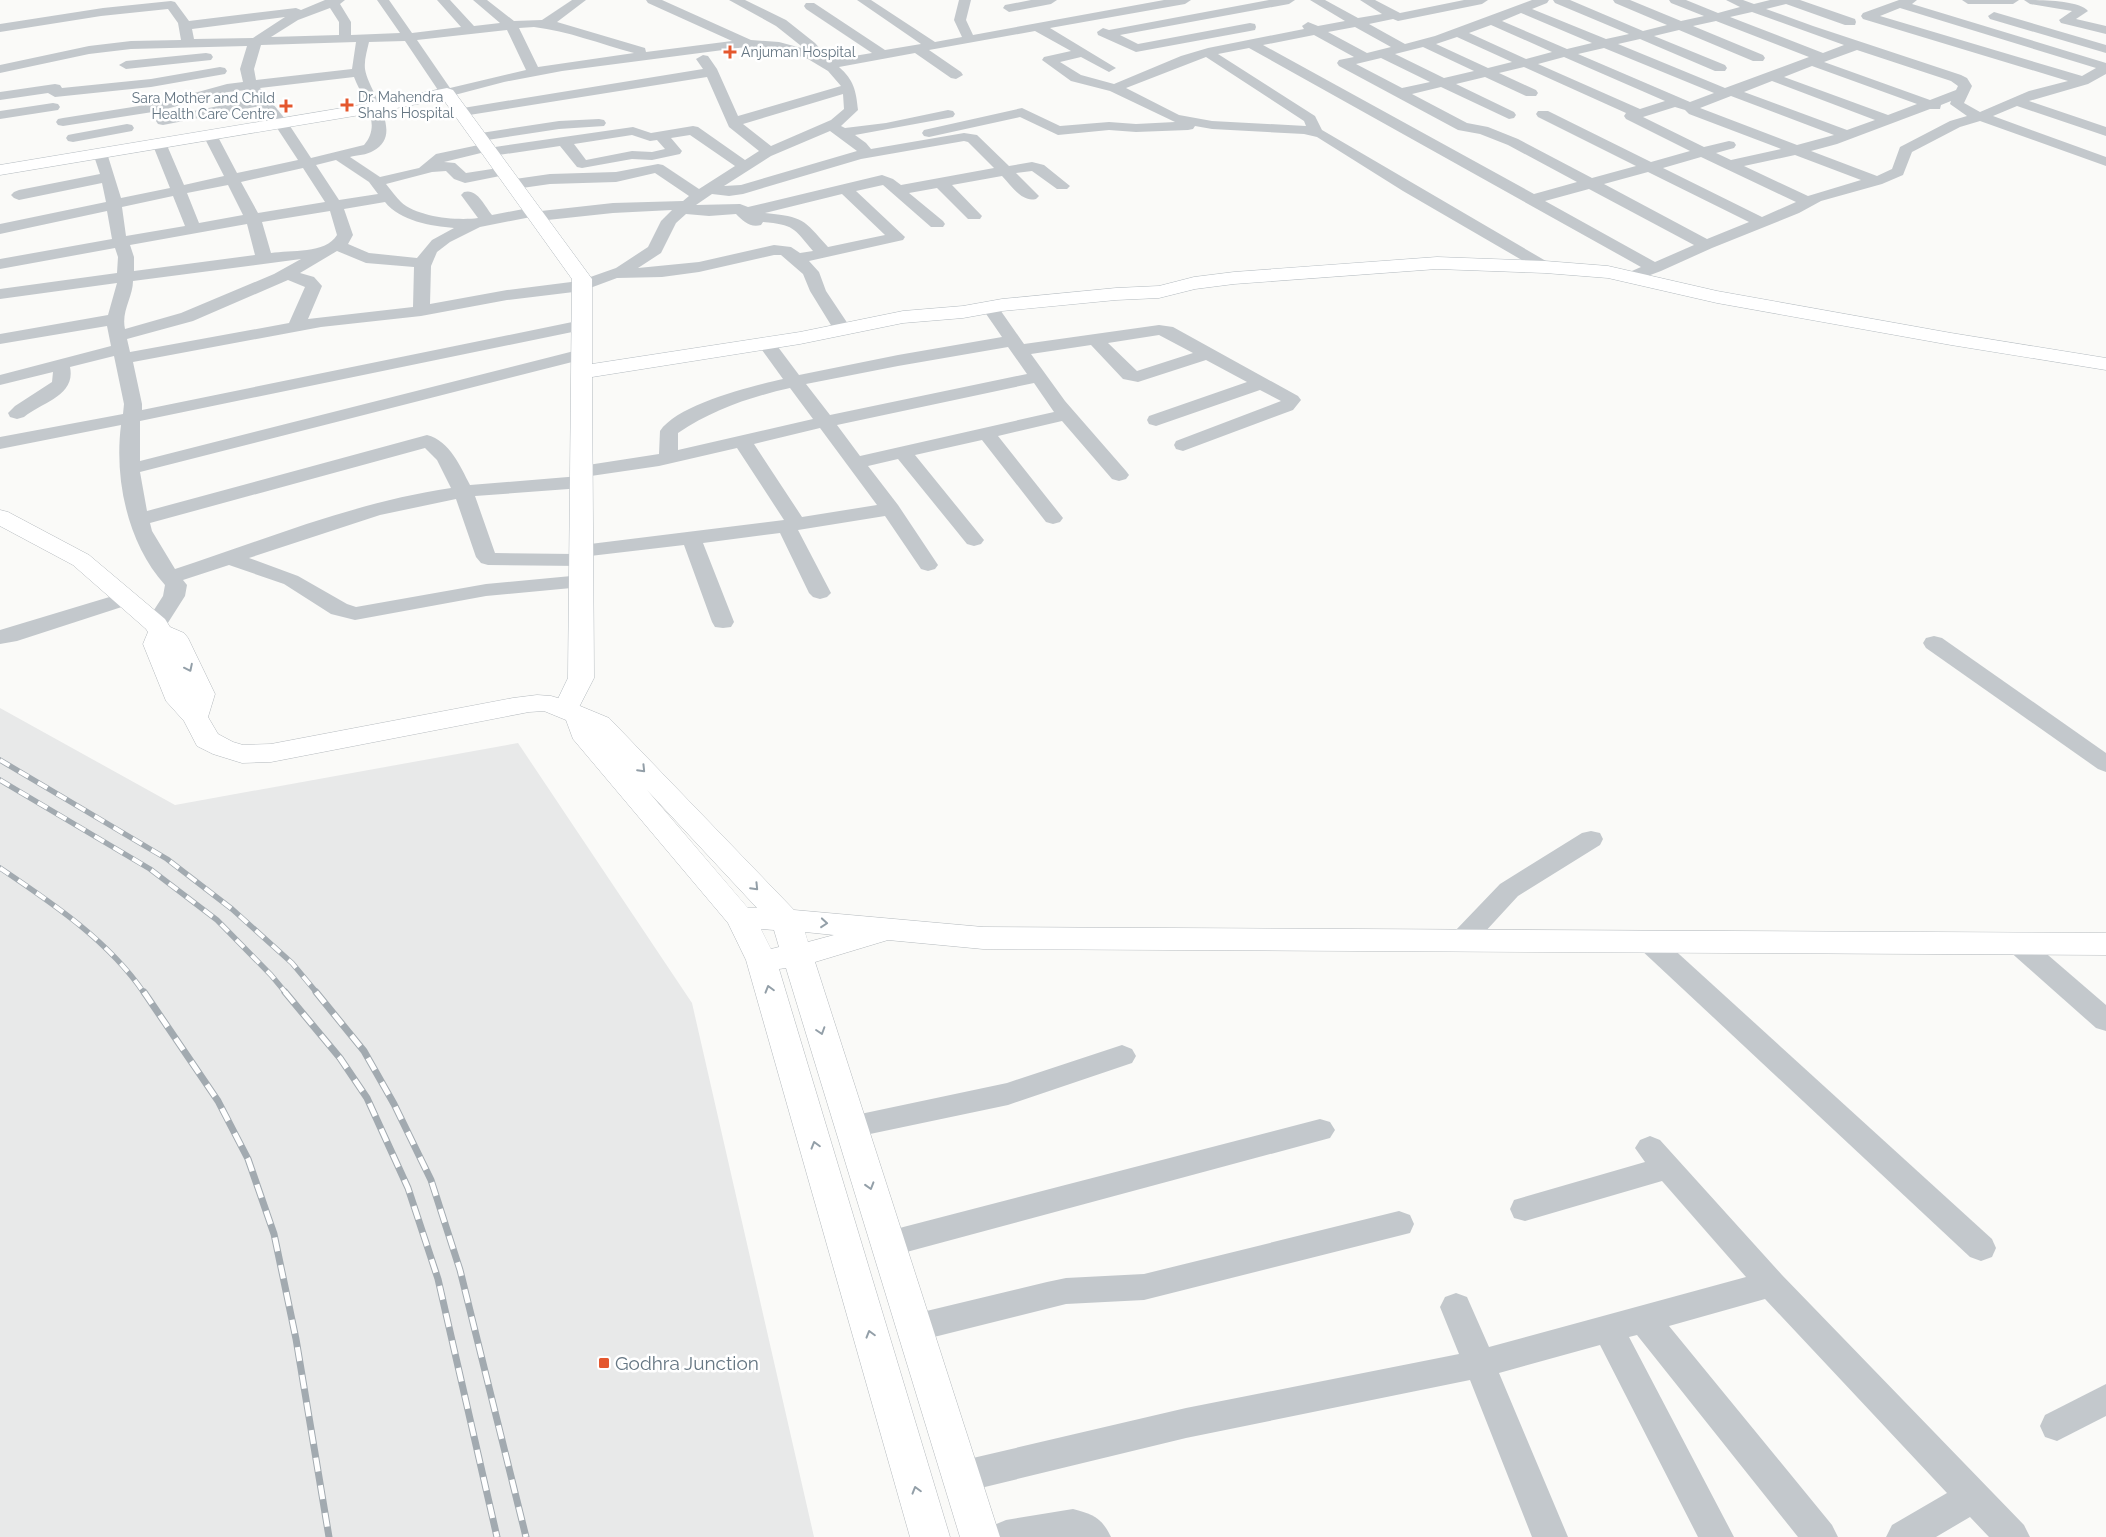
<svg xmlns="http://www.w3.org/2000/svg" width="2106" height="1537" viewBox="0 0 2106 1537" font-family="Raleway,sans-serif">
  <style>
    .built { fill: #e8e9e9 }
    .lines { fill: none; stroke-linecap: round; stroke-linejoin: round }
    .secondary-casing { stroke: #b3babf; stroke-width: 1 }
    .primary-casing { stroke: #b5babe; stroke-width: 1 }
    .street { fill: #c3c8cc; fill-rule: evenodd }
    .secondary { fill: #fff; fill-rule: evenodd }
    .primary { fill: #fff; fill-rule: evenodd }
    .rail-far1-casing { stroke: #a2aab0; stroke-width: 5.5 }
    .rail-casing { stroke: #a2aab0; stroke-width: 7 }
    .rail-far1 { stroke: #fff; stroke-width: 4; stroke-dasharray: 11; stroke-linecap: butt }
    .rail { stroke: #fff; stroke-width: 5; stroke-dasharray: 14; stroke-linecap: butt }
    .oneway { stroke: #939fa8 }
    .poi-dot { fill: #e4572e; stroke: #fff; stroke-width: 2 }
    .labels { text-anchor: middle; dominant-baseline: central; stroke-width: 5; stroke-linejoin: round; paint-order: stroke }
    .far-poi-label { font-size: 14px; fill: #657683; stroke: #fff; text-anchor: start }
    .near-poi-label { font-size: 19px; fill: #657683; stroke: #fff; text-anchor: start }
  </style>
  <rect width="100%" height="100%" fill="#fafaf8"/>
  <polygon class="built" points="0,708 175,805 518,743 692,1003 814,1537 0,1537"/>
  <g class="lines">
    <defs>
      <polygon id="secondary" points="447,88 453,90 592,279 592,364 800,332 903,311 963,306 1002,299 1116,288 1159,286 1194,277 1234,272 1437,257 1545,261 1608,266 1717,291 1951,333 2106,358 2106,370 1951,345 1717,303 1608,278 1545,273 1437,269 1234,284 1195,289 1159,298 1116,300 1002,311 963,318 903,323 800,344 592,377 594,678 575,715 566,717 557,715 553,709 568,678 572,279 443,99 366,114 0,175 0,165 366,104"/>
      <path id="primary" d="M 0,510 L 8,512 L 89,555 L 165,619 L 170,627 L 184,633 L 188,638 L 215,694 L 208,717 L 218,734 L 233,742 L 243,745 L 271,744 L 513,698 L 537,695 L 551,696 L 568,701 L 609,718 L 794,910 L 983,927 L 2106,933 L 2106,955 L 983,949 L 888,940 L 815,962 L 1000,1537 L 960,1537 L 786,968 L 779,969 L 950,1537 L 910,1537 L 746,960 L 728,923 L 573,739 L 566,720 L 544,711 L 529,712 L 271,762 L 242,763 L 213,754 L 197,746 L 184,721 L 166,701 L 143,644 L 148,632 L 146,629 L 73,565 L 0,526 ZM 647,790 L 757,908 L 748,908 ZM 761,929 L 774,930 L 779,947 L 771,949 ZM 805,932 L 834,935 L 808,942 Z"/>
    </defs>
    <use href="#secondary" class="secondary-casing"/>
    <use href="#primary" class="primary-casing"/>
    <g class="street">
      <path d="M 325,0 L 345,0 L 340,4 L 351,22 L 351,35 L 400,33 L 377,0 L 389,0 L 412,33 L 461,27 L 437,0 L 450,0 L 474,26 L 500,23 L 473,0 L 487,0 L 514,21 L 542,20 L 572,0 L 586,0 L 557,22 L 645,48 L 646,52 L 732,41 L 648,3 L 646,0 L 662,0 L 751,40 L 779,42 L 805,49 L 776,26 L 729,0 L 745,0 L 786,20 L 815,43 L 830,60 L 872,53 L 806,9 L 804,6 L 806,3 L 814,3 L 885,50 L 921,44 L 857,0 L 871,0 L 935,42 L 962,37 L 954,20 L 959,0 L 971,0 L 966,20 L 973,35 L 1164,0 L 1191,0 L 1185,4 L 1050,28 L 1116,68 L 1109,72 L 1081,57 L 1060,62 L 1081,75 L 1114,84 L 1181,56 L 1208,48 L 1304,29 L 1302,26 L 1308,22 L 1318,26 L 1345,21 L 1310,0 L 1325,0 L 1358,18 L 1382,14 L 1360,0 L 1375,0 L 1400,13 L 1464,0 L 1488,0 L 1482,4 L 1398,21 L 1393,19 L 1369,24 L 1405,44 L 1435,36 L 1532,0 L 1549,0 L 1547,3 L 1532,9 L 1606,39 L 1629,34 L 1555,3 L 1553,0 L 1570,0 L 1643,31 L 1667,25 L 1615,3 L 1613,0 L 1630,0 L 1681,21 L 1704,16 L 1671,3 L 1669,0 L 1686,0 L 1718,13 L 1740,7 L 1726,0 L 1743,0 L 1754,4 L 1770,0 L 1800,0 L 1855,19 L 1856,22 L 1855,25 L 1845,25 L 1786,4 L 1766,9 L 1813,26 L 1961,75 L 1967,78 L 1972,86 L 1964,103 L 1980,112 L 2029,91 L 2068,81 L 1863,19 L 1861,16 L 1863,13 L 1899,0 L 1917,0 L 1912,4 L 2106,63 L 2106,74 L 2088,84 L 2029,101 L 2106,127 L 2106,136 L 2017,106 L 1993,116 L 2106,157 L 2106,166 L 1980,121 L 1960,127 L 1912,152 L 1903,175 L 1882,184 L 1821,201 L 1799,213 L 1712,248 L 1661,271 L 1637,280 L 1625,280 L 1623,277 L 1625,274 L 1641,267 L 1249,48 L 1218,54 L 1315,116 L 1322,130 L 1551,264 L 1553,267 L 1551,270 L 1539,270 L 1403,191 L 1317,137 L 1304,134 L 1212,129 L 1195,126 L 1193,129 L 1188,130 L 1136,132 L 1109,130 L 1058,135 L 1020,117 L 929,137 L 924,136 L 922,133 L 924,130 L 1022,108 L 1060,126 L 1109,122 L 1136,124 L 1175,122 L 1110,91 L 1071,81 L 1042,60 L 1044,57 L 1071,51 L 1035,31 L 929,50 L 961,72 L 963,75 L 956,79 L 951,78 L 915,53 L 839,67 C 854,80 856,91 858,110 L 841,126 L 845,128 L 886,123 L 948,110 L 953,111 L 955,114 L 953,117 L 948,118 L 855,135 L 866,143 L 871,149 L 964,133 L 977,135 L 1009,166 L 1032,162 L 1044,165 L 1070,186 L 1067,189 L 1057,189 L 1032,171 L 1016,173 L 1039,196 L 1036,199 C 1022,203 1011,185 1002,176 L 952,185 L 982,216 L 980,219 L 968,219 L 937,188 L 909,193 L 943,221 L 945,224 L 943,227 L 931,227 L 883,185 L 856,191 L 905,237 L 903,240 L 809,261 L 819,272 L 826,291 L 852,330 L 849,334 L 843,335 L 837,334 L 834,330 L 810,291 L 803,274 L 781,255 L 774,255 L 699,272 L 662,277 L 617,278 L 582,291 L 507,300 L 421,316 L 321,327 L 133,362 L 142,404 L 142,410 L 582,320 L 588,321 L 591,325 L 588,329 L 582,330 L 140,421 L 140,461 L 582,349 L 588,350 L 591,354 L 588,358 L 140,472 L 147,511 L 427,435 C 450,441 460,466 470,485 L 580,476 L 575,475 L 572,471 L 575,467 L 659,454 L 660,431 C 678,404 752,386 783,379 L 757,343 L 760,339 L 766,338 L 772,339 L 799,375 L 898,355 L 1002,337 L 982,308 L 984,304 L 996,304 L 1024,344 L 1159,325 L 1173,327 L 1298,396 L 1301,400 L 1293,410 L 1183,451 L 1176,449 L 1174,445 L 1176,441 L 1281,401 L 1260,390 L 1156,426 L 1149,424 L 1147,420 L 1149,416 L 1247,382 L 1206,360 L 1138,382 L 1123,379 L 1091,345 L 1031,354 L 1065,401 L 1126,471 L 1129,475 L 1126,479 L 1119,481 L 1112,479 L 1062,421 L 998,436 L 1063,518 L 1060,522 L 1053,524 L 1046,522 L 982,440 L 915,455 L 984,540 L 981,544 L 974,546 L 967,544 L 898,459 L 868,466 L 898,505 L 938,565 L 935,569 L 928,571 L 921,569 L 885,516 L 798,530 L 831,593 L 827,597 L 820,599 L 813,597 L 809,593 L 780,533 L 703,543 L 734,622 L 731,627 L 723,628 L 715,627 L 712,622 L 684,545 L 590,556 L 592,560 L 589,564 L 582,566 L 488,565 L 481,563 L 476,557 L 456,499 L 380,515 L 249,558 L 298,576 L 347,604 L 356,607 L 486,584 L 582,575 L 589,577 L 592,581 L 589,585 L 582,587 L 486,596 L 355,620 L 331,614 L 284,584 L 229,565 L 183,580 L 187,585 L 185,596 L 164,629 L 156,630 L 148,629 L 145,624 L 163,596 L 165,585 C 128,544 114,480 121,425 L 0,449 L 0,437 L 123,414 L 124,404 L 114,356 L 70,367 C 76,396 42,402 24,417 L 17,419 L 10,417 L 8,413 L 15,406 L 52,382 L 53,372 L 0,385 L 0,375 L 111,346 L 107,326 L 0,344 L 0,334 L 108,315 L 117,283 L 0,299 L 0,289 L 117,273 L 118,257 L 115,248 L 0,269 L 0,259 L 112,239 L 107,211 L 0,234 L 0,224 L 106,202 L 102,183 L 19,200 L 14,198 L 11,195 L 14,192 L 19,190 L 100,174 L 93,153 L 95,150 L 105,150 L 107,153 L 121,198 L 170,188 L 152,143 L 154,140 L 164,140 L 166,143 L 184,185 L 224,176 L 203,135 L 205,132 L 215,132 L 217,135 L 237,173 L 298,160 L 275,125 L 260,106 L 163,125 L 158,124 L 156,121 L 158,118 L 163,117 L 254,99 L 247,90 L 228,92 L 159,111 L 63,126 L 58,125 L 56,122 L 58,119 L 63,118 L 158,103 L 227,84 L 243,82 L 240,69 L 247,46 L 131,49 L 89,54 L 0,73 L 0,65 L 89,46 L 131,41 L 181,40 L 178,23 L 168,9 L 101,16 L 0,32 L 0,24 L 103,8 L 171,1 L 175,2 L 189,21 L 296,8 L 301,10 ZM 330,8 L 339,22 L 339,35 L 271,37 L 298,20 ZM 1900,8 L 2096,68 L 2082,76 L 1880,16 ZM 1752,12 L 1844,45 L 1823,53 L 1730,17 ZM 1521,13 L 1592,43 L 1567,49 L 1502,21 ZM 285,17 L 253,38 L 194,39 L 192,29 ZM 1716,21 L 1809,57 L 1725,88 L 1618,44 L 1640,39 L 1715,71 L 1725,71 L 1727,68 L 1725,65 L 1654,36 L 1679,30 L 1753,61 L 1763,61 L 1765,58 L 1763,55 L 1693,26 ZM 1491,25 L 1552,52 L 1526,59 L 1469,33 ZM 534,27 C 568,31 600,44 634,53 L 538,67 L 519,28 ZM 1355,27 L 1391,47 L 1367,53 L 1328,32 ZM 507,30 L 526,70 L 450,88 L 417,40 ZM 1314,35 L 1354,57 L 1339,60 L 1337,63 L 1339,66 L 1458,130 L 1480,134 L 1508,145 L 1577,182 L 1534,194 L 1263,45 ZM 1457,37 L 1512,62 L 1488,68 L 1436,44 ZM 405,41 L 442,96 L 447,97 L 504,82 L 562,71 L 746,47 L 779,50 L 808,59 L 828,71 L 841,86 L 738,116 L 717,69 L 708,56 L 703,55 L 696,59 L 703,69 L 463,108 L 456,112 L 463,116 L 707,77 L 729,127 L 759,151 L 745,160 L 698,127 L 693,126 L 651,133 L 633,127 L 495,147 L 493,144 L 488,143 L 436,154 L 419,168 L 380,177 L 350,157 C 357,155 367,155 373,151 C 406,134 368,91 365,69 C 364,60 367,51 369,42 ZM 356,42 L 352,69 L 256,80 L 254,69 L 261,45 ZM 1423,47 L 1474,71 L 1444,78 L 1395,54 ZM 1604,48 L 1714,93 L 1690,102 L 1578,54 ZM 1857,50 L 1951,81 L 1958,86 L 1956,90 L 1930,100 L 1824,62 ZM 1206,57 L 1304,121 L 1306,126 L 1212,121 L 1179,115 L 1126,88 ZM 1564,57 L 1665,101 L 1640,109 L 1538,64 ZM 1381,58 L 1430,82 L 1402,88 L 1356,64 ZM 1812,66 L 1917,104 L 1888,115 L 1784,77 ZM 1524,67 L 1626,113 L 1624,116 L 1626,119 L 1690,151 L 1651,162 L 1548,111 L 1538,111 L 1536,114 L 1538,117 L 1636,166 L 1592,178 L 1518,139 L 1488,127 L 1467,123 L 1412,94 L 1441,87 L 1509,119 L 1514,118 L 1516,115 L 1514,112 L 1456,84 L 1485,77 L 1526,96 L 1536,96 L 1538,93 L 1536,90 L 1499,73 ZM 354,77 C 362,98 383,124 364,145 L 311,158 L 286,120 L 260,88 ZM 1772,81 L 1875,120 L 1847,130 L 1744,92 ZM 843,94 L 844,109 L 831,120 L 771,146 L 743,124 ZM 1731,96 L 1834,135 L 1797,145 L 1700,108 ZM 1951,101 L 1950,104 L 1967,116 L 1950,121 L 1900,147 L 1892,169 L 1877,176 L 1811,151 L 1837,144 L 1930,109 L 1940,109 L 1941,105 ZM 1675,107 L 1685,110 L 1689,114 L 1781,149 L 1731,160 L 1716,153 L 1734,148 L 1736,145 L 1734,142 L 1729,141 L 1704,147 L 1643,117 ZM 830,131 L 857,151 L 741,185 L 724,186 L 771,156 ZM 632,135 L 650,141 L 657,140 L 665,149 L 652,152 L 632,151 L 586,160 L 574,144 ZM 690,135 L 735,166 L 699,189 L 663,165 L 658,164 L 616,172 L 550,174 L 515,179 L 510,181 L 507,184 L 510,187 L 515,189 L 550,184 L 616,182 L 655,173 L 689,196 L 683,201 L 613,203 L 541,211 L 534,207 L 492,215 C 484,205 477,188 464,192 L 461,195 L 478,218 C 457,221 417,217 401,202 C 396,197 391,190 386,184 L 432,172 L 446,171 L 454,179 L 465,183 L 510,174 L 512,171 L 510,168 L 505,167 L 466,173 L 455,163 L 444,162 L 485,152 L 487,155 L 492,156 L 560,146 L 577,167 L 582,168 L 632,159 L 652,160 L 680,154 L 682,151 L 671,138 ZM 964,141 L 968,142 L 994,168 L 901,185 L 893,179 L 882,175 L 748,207 L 740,204 L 696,205 L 712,194 L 729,196 L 743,194 L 861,159 ZM 1795,155 L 1861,180 L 1808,196 L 1744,166 ZM 1701,157 L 1796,202 L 1762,217 L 1663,168 ZM 336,160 L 369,182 L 378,194 L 339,200 L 316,165 ZM 303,168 L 325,202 L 258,213 L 241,182 ZM 1648,172 L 1749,222 L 1707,239 L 1604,184 ZM 228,185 L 243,215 L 199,223 L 187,193 ZM 1589,189 L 1694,245 L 1655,262 L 1545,201 ZM 842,194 L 885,235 L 828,247 C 803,219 804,217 765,213 ZM 173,196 L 185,226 L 126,236 L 122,207 ZM 385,202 C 400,221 431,226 454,228 L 432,240 L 417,258 L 369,253 L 348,244 L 353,235 L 344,209 ZM 672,210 L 661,221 L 648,247 L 616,268 L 579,281 L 507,290 L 430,304 L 431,266 L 437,252 L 450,242 L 480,227 L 531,217 L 538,221 L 613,213 ZM 330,211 L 337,235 C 326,254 290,250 271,253 L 262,222 ZM 686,214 L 709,216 L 736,214 C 743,221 750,228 761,225 L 763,222 C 794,225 793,227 813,251 L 800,253 L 791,247 L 774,245 L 699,262 L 638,268 L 661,253 L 676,223 ZM 247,224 L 255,255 L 134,271 L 134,257 L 130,245 ZM 337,251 L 366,263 L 414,267 L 413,307 L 308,319 L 322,286 L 314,277 L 300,273 ZM 301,259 L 274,274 L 181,313 L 125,329 C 121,311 133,297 133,281 ZM 288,280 L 305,287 L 289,323 L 130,352 L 127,339 L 193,321 ZM 1159,335 L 1193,353 L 1137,371 L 1108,343 ZM 1008,347 L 1027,374 L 830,415 L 806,384 L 898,366 ZM 1034,383 L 1054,412 L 860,456 L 837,425 ZM 790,388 L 813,419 L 678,450 L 678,433 C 712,410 750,397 790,388 ZM 820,428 L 877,505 L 802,517 L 754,444 ZM 425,448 L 437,460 L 451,488 C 356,502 266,539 175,569 L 152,531 L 150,523 ZM 737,448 L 784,520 L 582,545 L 575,547 L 572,551 L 574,554 L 495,553 L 475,496 L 582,488 L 589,486 L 592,482 L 589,478 L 584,477 L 659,466 Z"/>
      <polygon points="1031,0 1057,0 1051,4 1009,12 1003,8 1005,5"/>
      <polygon points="1269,0 1295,0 1289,4 1120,35 1138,44 1250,23 1255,24 1256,27 1255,30 1250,31 1136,52 1098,35 1097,32 1103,28 1109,30"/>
      <polygon points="1962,0 2019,0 2013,4 1968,4"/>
      <path d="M 2024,0 C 2039,0 2079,0 2088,11 L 2076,19 L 2106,26 L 2106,34 L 2061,23 L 2059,20 L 2072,11 L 2030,4 Z"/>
      <polygon points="1994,12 2106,45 2106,53 1990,19 1988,16"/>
      <polygon points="206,53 211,54 213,57 211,60 126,69 119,65 126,61"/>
      <polygon points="220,67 225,68 227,71 225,74 151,87 55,97 48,93 0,100 0,92 55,84 60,85 62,88 151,79"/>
      <polygon points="53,103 58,104 60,107 58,110 0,119 0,111"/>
      <polygon points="599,119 604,120 606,123 604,126 559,129 481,141 476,140 474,137 476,134 481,133 559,121"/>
      <polygon points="127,124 132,125 134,128 132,131 73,142 68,141 66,138 68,135 73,134"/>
      <polygon points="126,592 134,593 137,598 134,603 17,641 0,644 0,630"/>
      <polygon points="1934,636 1942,638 2106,753 2106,772 2098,769 1926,648 1923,643 1926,638"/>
      <polygon points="1591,831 1600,833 1603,839 1600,845 1518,896 1472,946 1463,948 1454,946 1450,939 1454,932 1500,884 1582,833"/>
      <polygon points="1648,932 1657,934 1992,1239 1996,1248 1992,1257 1981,1261 1970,1257 1639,948 1635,941 1639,934"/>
      <polygon points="2017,934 2026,936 2106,1005 2106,1031 2096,1028 2008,950 2004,943 2008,936"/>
      <polygon points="1122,1045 1132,1049 1136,1056 1132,1063 1008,1105 851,1138 841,1135 836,1127 841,1119 851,1116 1007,1083"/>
      <polygon points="1320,1119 1330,1122 1335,1130 1330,1138 888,1257 877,1253 873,1244 877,1235 888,1231"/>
      <polygon points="1650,1136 1660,1140 1782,1275 2024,1525 2030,1537 1989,1537 1970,1517 1936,1537 1886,1537 1892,1525 1947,1493 1765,1299 1669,1326 1832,1525 1838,1537 1798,1537 1637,1335 1629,1337 1734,1537 1698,1537 1600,1345 1499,1373 1568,1537 1532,1537 1470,1380 1186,1438 960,1493 948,1488 943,1477 948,1466 960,1461 1186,1408 1459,1354 1440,1307 1445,1297 1456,1293 1467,1297 1489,1347 1746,1277 1662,1181 1525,1221 1514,1218 1510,1209 1514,1200 1645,1162 1635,1148 1640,1140"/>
      <polygon points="1399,1211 1410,1215 1414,1224 1410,1233 1144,1300 1066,1304 914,1342 903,1338 898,1328 903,1318 914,1314 1047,1282 1066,1278 1144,1274"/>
      <polygon points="2106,1384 2106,1416 2057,1441 2045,1437 2040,1426 2045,1415"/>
      <path d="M 1073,1509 C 1093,1514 1102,1518 1111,1537 L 988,1537 L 994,1525 L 1006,1520 Z"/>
    </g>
    <use href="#secondary" class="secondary"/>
    <use href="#primary" class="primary"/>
    <defs>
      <g id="rail-far1">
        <polyline points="0,760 167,859 232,909 292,963 317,993"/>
        <polyline points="0,780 150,869 217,920 271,975 286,993"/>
        <path d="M 0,868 C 52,903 109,941 144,993"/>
      </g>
      <g id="rail">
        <polyline points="144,992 218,1101 248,1159 274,1234 296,1339 329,1537"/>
        <polyline points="285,992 340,1058 367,1098 408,1188 438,1279 497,1537"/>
        <polyline points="316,992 364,1051 394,1104 431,1180 460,1270 526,1537"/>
      </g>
    </defs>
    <use href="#rail-far1" class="rail-far1-casing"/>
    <use href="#rail" class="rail-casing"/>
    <use href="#rail-far1" class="rail-far1"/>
    <use href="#rail" class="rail"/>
  </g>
  <defs><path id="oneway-chevron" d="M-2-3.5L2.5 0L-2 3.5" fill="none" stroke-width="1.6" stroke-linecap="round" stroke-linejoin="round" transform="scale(1.25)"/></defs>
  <g class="oneway">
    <use href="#oneway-chevron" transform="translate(189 668) rotate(64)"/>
    <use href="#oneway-chevron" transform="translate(642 769) rotate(46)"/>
    <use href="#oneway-chevron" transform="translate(755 887) rotate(46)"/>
    <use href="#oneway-chevron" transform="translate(824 923) rotate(5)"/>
    <use href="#oneway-chevron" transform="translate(769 989) rotate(-106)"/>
    <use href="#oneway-chevron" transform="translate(821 1031) rotate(72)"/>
    <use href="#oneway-chevron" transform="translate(815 1145) rotate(-106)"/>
    <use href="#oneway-chevron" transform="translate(870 1186) rotate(73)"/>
    <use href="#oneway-chevron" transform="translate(870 1334) rotate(-106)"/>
    <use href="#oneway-chevron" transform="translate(916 1490) rotate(-106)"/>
  </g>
  <g class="poi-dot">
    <path d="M727.5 44.5h5v5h5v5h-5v5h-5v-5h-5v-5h5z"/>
    <path d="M344.5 97.5h5v5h5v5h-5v5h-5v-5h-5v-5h5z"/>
    <path d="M283.5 98.5h5v5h5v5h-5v5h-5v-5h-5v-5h5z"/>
    <rect x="598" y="1357" width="12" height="12" rx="2.5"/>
  </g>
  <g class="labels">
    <g class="far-poi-label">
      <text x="741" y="52">Anjuman Hospital</text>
      <text x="358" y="97">Dr. Mahendra<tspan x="358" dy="16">Shahs Hospital</tspan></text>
      <text x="275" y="98" text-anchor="end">Sara Mother and Child<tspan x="275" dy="16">Health Care Centre</tspan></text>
    </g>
    <g class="near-poi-label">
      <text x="615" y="1363">Godhra Junction</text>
    </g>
  </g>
</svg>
